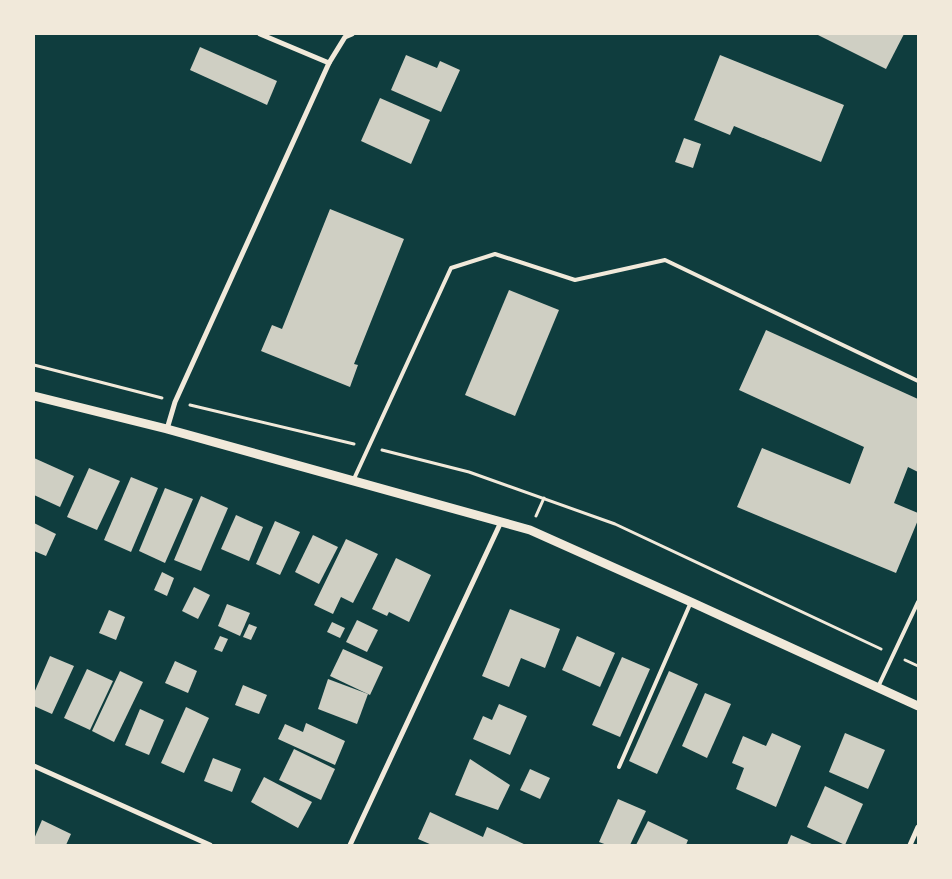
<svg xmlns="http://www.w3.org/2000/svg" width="952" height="879" viewBox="0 0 952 879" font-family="Jost,sans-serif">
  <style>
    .building { fill: #cfcfc3 }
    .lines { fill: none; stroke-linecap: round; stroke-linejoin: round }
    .path { stroke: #f1e9da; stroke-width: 3 }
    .service { stroke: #f1e9da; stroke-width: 4 }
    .minor { stroke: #f1e9da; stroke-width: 5 }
    .tertiary { stroke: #f1e9da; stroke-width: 9 }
  </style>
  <rect width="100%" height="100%" fill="#0f3d3e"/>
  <g class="building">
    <polygon points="816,34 904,34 886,69"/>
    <polygon points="200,47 277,81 267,105 190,70"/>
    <polygon points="406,55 437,68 440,61 460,70 441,112 391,90"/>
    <polygon points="720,55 844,105 821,162 734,126 730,135 694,120"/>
    <polygon points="380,98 430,120 411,164 361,141"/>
    <polygon points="684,138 701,144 693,168 675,162"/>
    <polygon points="330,209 404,239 354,364 358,365 350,387 261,351 272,325 282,329"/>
    <polygon points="509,290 559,310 515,416 465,395"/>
    <polygon points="766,330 918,399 918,472 908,467 894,503 918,513 918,520 896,573 737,507 762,448 850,484 864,447 739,390"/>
    <polygon points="34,458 74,476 60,507 34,495"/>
    <polygon points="89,468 120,481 97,530 67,517"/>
    <polygon points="131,477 158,488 131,552 104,540"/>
    <polygon points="165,488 193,499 165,563 139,551"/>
    <polygon points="201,496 228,508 201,571 174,560"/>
    <polygon points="236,515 263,527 249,561 221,549"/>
    <polygon points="275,521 300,532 280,575 256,564"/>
    <polygon points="34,523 56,534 46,556 34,551"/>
    <polygon points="313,535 338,547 319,584 295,572"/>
    <polygon points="346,539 378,554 353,603 341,597 333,614 314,605"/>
    <polygon points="396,558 431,575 409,622 389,612 387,616 372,609"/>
    <polygon points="162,572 174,578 167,596 154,590"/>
    <polygon points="194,587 210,595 198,619 182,611"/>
    <polygon points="227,604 250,613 240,636 218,626"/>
    <polygon points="510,609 560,629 545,668 521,658 509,687 482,676"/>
    <polygon points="109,610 125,617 116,640 99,633"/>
    <polygon points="357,620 378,630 367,652 346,642"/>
    <polygon points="332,622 345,628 340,638 327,632"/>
    <polygon points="249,624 257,627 251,640 243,637"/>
    <polygon points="220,636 228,639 222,652 214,649"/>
    <polygon points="577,636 615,653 600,687 562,670"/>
    <polygon points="343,649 383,667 370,695 330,676"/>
    <polygon points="50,656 74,666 52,714 34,706 34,693"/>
    <polygon points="622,657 650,669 620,737 592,725"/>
    <polygon points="175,661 197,671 188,693 165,683"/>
    <polygon points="87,669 113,681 90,730 64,718"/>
    <polygon points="120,671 143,682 114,742 92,731"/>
    <polygon points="669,671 698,684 657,774 629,761"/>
    <polygon points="328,679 368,694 357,724 318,709"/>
    <polygon points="243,685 267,695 259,714 235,705"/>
    <polygon points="705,693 731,704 707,758 682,746"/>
    <polygon points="499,704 527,716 510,755 473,739 483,716 492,720"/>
    <polygon points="186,707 209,718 184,773 161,763"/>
    <polygon points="140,709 164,720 149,755 125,745"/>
    <polygon points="306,723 345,741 335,765 278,739 285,724 303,732"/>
    <polygon points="772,733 801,746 776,807 736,789 744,768 732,763 743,736 766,746"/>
    <polygon points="845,733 885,750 868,789 829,772"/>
    <polygon points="294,749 335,769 321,800 279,780"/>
    <polygon points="213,758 241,769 232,792 204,781"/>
    <polygon points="470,759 510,785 498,810 455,795"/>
    <polygon points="530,769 550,778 540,799 520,790"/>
    <polygon points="264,777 312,802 298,828 251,802"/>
    <polygon points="825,786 863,804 845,845 807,827"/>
    <polygon points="618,799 646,811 630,845 607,845 599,842"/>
    <polygon points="430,812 483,837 487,827 526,845 432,845 418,839"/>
    <polygon points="42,820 71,834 66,845 34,845 34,839"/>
    <polygon points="648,821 688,840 686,845 636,845"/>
    <polygon points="791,835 814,845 787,845"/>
  </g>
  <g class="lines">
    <g class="path">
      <polyline points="34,365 162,398"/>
      <polyline points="190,405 354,444"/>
      <polyline points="382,450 469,472 615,524 881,649"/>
      <polyline points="536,516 544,498"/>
      <polyline points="905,660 918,666"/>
    </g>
    <g class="service">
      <polyline points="353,481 451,268 495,254 575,280 665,260 918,381"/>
      <polyline points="878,687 918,602"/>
      <polyline points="619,767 691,602"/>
    </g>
    <g class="minor">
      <polyline points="260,34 329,63"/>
      <polyline points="167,429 175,402 329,63 345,37 352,34"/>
      <polyline points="34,766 210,845"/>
      <polyline points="350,845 501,522"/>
      <polyline points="910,845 918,827"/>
    </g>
    <polyline class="tertiary" points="34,396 167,429 530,530 691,602 918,706"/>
  </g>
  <rect width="952" height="879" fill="none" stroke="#f1e9da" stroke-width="70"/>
</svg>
